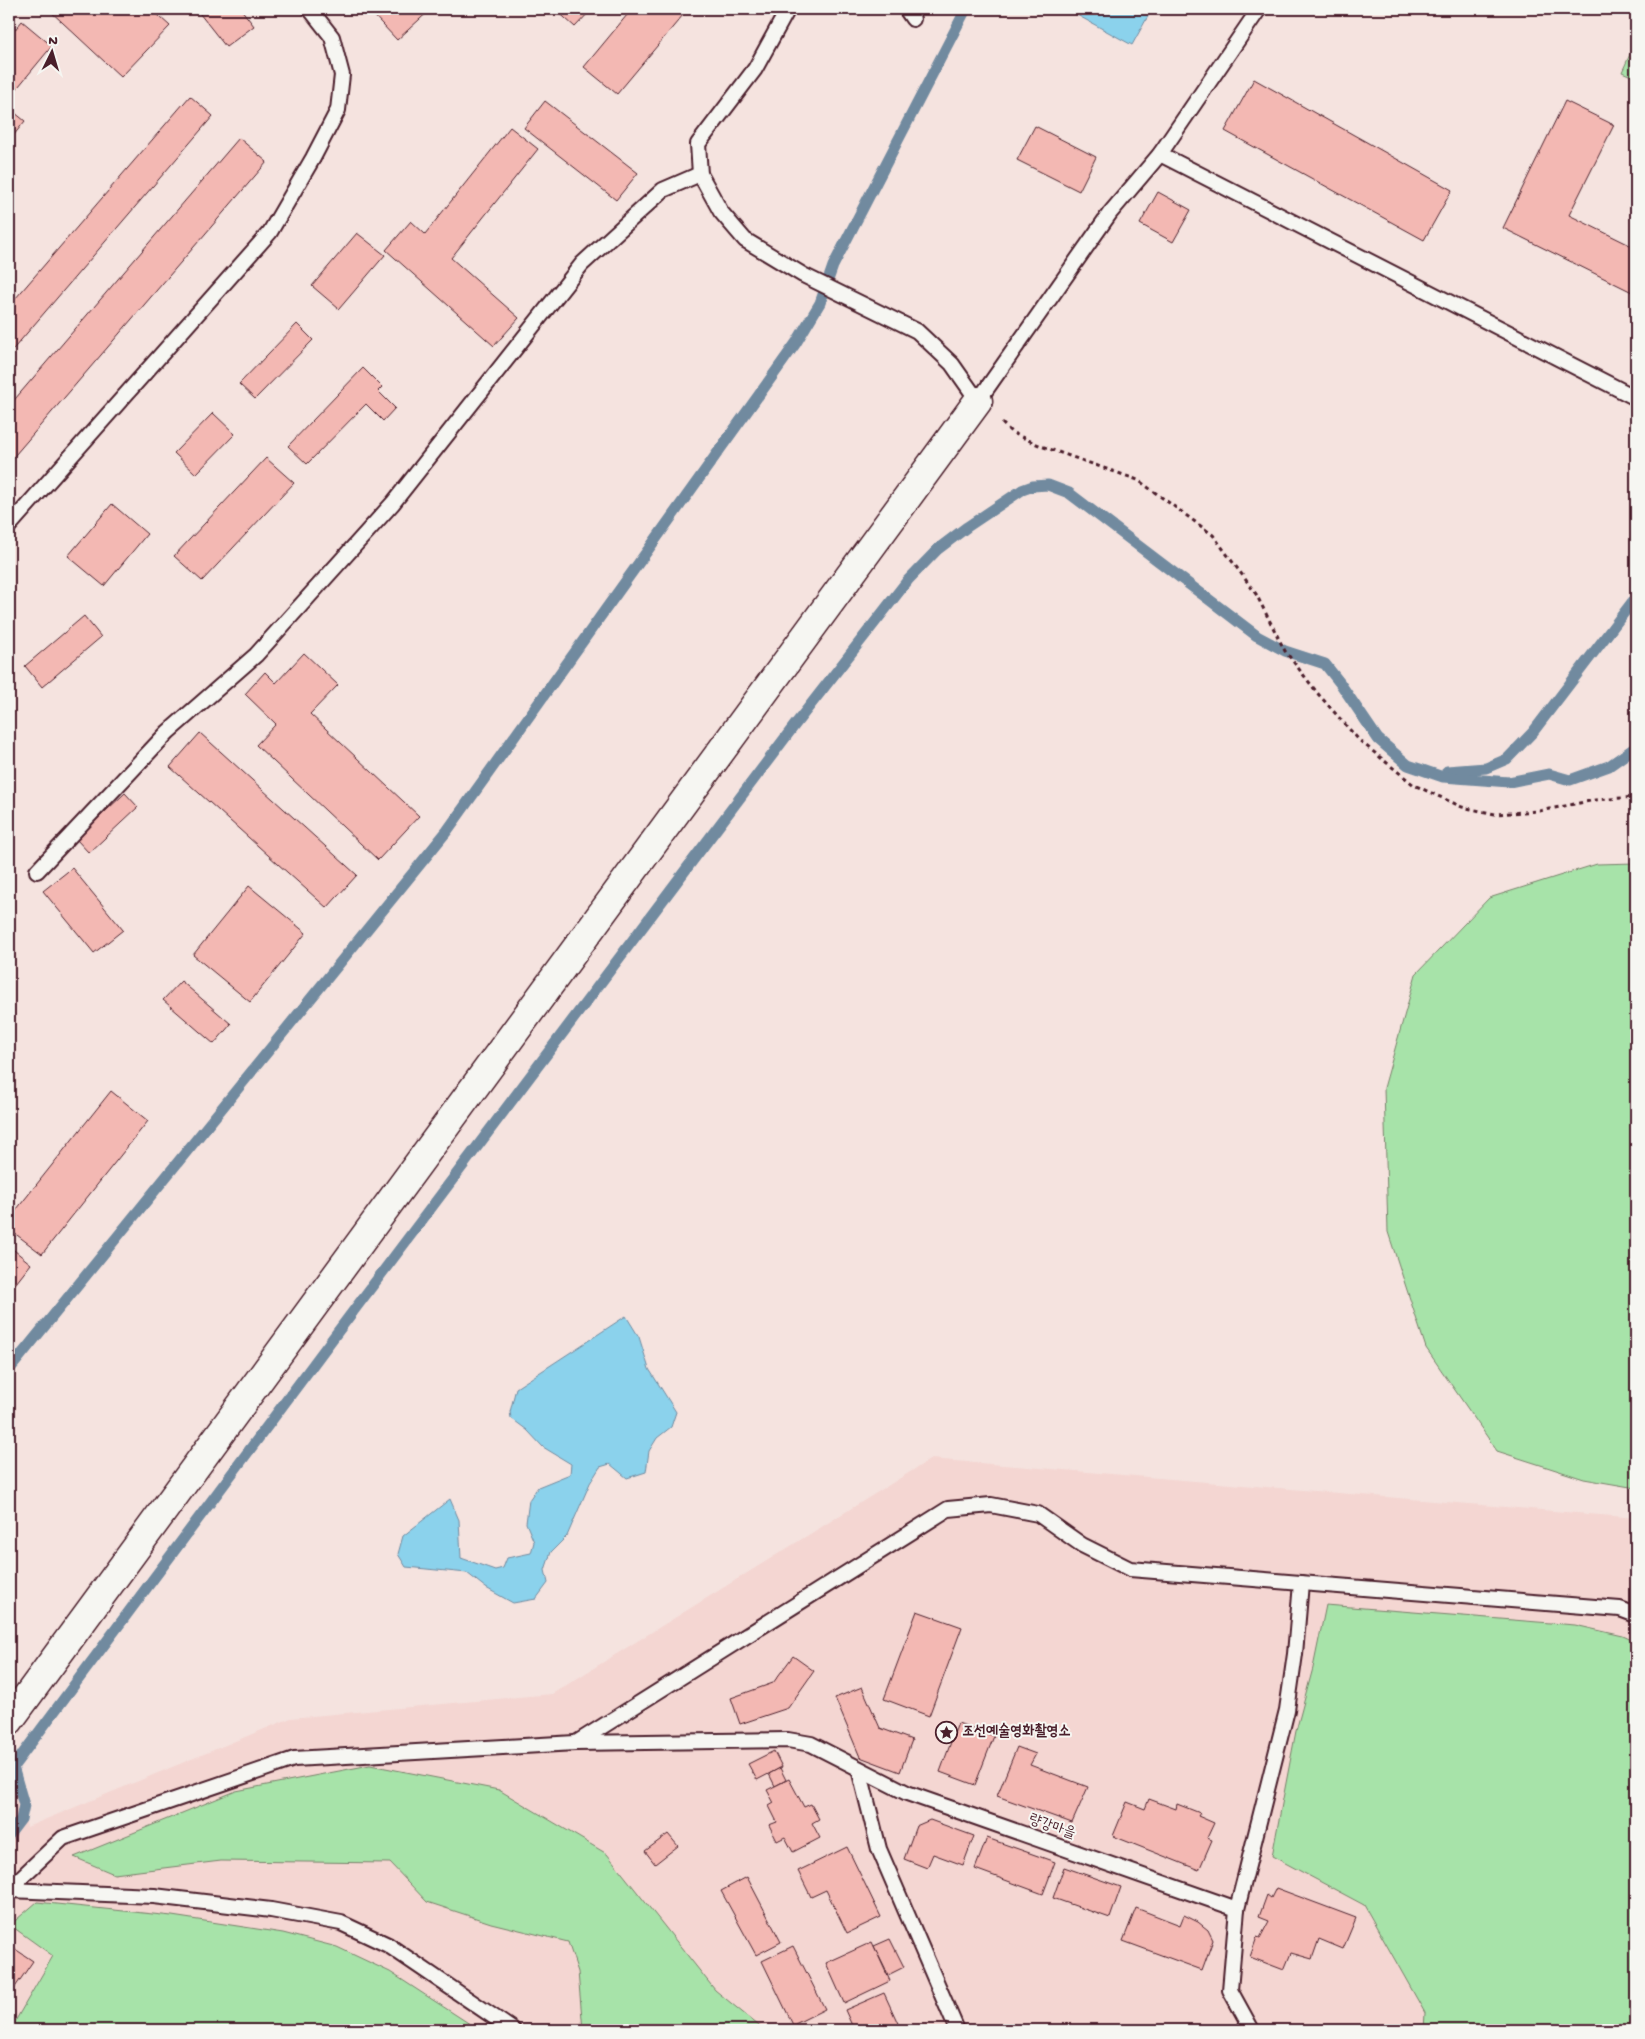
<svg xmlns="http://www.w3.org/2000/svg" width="1645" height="2039" viewBox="0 0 1645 2039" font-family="'Gochi Hand','Poor Story',sans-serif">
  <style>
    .built { fill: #f4d6d2 }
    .green { fill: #a7e3a9; stroke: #78816a }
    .water { fill: #8bd2ec; stroke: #718a9f }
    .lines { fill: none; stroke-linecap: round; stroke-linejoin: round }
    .stream { stroke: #718a9f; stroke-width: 11 }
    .building { fill: #f3b8b3; stroke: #4a1f2b }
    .lane-casing { stroke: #4a1f2b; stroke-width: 18 }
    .secondary-casing { stroke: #4a1f2b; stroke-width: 31 }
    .path { stroke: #4a1f2b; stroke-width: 3; stroke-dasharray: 4 4; stroke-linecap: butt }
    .lane { stroke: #f6f6f2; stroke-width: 14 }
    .secondary { stroke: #f6f6f2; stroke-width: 28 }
    .labels { text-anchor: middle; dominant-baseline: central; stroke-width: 4; stroke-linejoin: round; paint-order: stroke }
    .poi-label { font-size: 15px; font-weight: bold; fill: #4a1f2b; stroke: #f6f6f2; text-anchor: start }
    .street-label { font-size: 15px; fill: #4a1f2b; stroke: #f6f6f2 }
  </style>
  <rect width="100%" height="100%" fill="#f5e3df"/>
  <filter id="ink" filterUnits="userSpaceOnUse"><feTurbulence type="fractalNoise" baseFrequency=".02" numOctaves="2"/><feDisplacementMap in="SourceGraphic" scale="10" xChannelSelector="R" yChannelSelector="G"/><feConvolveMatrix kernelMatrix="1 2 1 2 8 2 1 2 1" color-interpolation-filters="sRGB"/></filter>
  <g filter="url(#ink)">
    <polygon class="built" points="931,1459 1636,1518 1636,2030 9,2030 9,1746 27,1827 291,1718 552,1694"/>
    <g class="green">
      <polygon points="1636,41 1636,78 1622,72"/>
      <polygon points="1636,863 1636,1488 1584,1479 1497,1451 1426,1348 1388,1232 1384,1088 1416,974 1489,898 1597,864"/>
      <polygon points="1326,1605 1575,1625 1623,1636 1636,1642 1636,2030 1424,2030 1425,2013 1364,1905 1272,1856 1296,1731 1313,1668"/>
      <polygon points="370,1765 499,1790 607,1854 715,1990 764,2030 583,2030 578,1972 568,1942 491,1923 427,1902 390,1863 221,1861 114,1874 74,1857 236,1791"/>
      <polygon points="37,1902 172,1916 283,1933 337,1947 390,1972 479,2030 10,2030 53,1956 10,1925"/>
    </g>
    <g class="water">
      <polygon points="1066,9 1152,9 1132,45"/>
      <polygon points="626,1316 639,1337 649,1369 676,1412 671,1427 657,1438 649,1451 646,1472 627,1478 610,1464 600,1467 590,1483 567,1536 551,1552 545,1570 548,1583 536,1599 513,1603 486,1588 467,1573 406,1567 398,1554 403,1536 450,1499 459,1520 461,1558 495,1570 503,1568 507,1558 531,1553 534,1542 526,1523 529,1500 538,1487 570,1474 571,1464 543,1447 527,1430 511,1418 510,1412 516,1388"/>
    </g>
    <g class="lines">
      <g class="stream">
        <polyline points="1447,771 1486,768 1507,759 1533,732 1636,597"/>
        <polyline points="9,1370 447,831 796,343 820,303 833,266 966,9"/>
        <polyline points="9,1835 21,1819 24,1805 13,1767 333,1338 794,726 908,580 938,549 967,527 1022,490 1033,486 1048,485 1069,493 1257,636 1285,651 1325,664 1340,683 1378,739 1408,765 1443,777 1509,782 1549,774 1570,780 1609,766 1636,747"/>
      </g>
    </g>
    <g class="building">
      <polygon points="48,9 151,9 170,26 121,77"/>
      <polygon points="196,9 241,9 254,26 226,47"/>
      <polygon points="368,9 431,9 397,40"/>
      <polygon points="555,9 592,9 575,27"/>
      <polygon points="632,9 688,9 617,94 584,67"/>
      <polygon points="22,21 52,46 9,98 9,37"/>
      <polygon points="1254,79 1452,190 1424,240 1225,131"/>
      <polygon points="190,96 213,116 9,354 9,306"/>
      <polygon points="545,101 638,173 616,200 524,128"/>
      <polygon points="1565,101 1614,125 1569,215 1636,248 1636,294 1503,228"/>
      <polygon points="9,108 25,121 9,141"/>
      <polygon points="1035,126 1096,157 1079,191 1017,160"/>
      <polygon points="510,127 538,149 451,258 519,318 494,346 386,250 411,221 425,234"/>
      <polygon points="239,138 267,162 9,462 9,406"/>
      <polygon points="1158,192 1191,210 1173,242 1140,224"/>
      <polygon points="357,233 385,255 339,309 312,286"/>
      <polygon points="297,324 313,340 255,399 239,384"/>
      <polygon points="363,368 382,387 378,391 395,408 383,421 366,404 307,464 288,446"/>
      <polygon points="213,413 235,434 196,474 174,453"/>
      <polygon points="266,458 294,483 202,581 174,556"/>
      <polygon points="112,504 147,534 104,586 68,556"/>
      <polygon points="84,616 101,637 42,687 25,666"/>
      <polygon points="304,653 338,685 310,714 419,816 378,860 256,745 276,724 245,694 265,672 276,683"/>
      <polygon points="200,733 357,875 327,908 170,767"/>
      <polygon points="125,793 138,807 89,853 76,839"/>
      <polygon points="72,868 123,930 94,953 43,891"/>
      <polygon points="249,886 306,933 250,1002 193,955"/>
      <polygon points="181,981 231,1024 214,1044 163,1000"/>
      <polygon points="111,1091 148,1121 42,1254 9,1229 9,1219"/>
      <polygon points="9,1246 31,1264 9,1292"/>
      <polygon points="917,1611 962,1627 929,1716 884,1699"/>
      <polygon points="793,1656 814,1671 788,1708 740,1724 731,1698 773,1683"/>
      <polygon points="862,1687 880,1728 912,1740 900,1772 860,1757 835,1698"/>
      <polygon points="958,1723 994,1736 975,1785 940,1772"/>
      <polygon points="1017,1747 1036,1754 1030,1765 1088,1787 1072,1823 997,1796"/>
      <polygon points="774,1751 782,1767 757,1780 748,1764"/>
      <polygon points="780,1768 786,1780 775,1786 769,1774"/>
      <polygon points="789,1779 804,1807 811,1804 819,1819 812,1823 820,1838 793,1852 785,1837 777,1841 769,1825 777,1822 769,1806 774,1803 767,1790"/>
      <polygon points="1149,1799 1176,1809 1177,1804 1200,1813 1198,1816 1214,1823 1207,1838 1212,1840 1199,1870 1113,1836 1127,1802 1145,1809"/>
      <polygon points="930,1820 974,1836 963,1865 933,1854 927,1868 904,1859 916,1826"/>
      <polygon points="668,1834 678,1846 655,1864 645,1851"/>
      <polygon points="987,1838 1055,1862 1043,1894 975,1869"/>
      <polygon points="847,1847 881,1917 847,1933 826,1890 811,1897 798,1871"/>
      <polygon points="1064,1867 1121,1887 1110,1918 1053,1898"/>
      <polygon points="747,1877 781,1942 756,1955 721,1891"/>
      <polygon points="1276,1888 1356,1918 1343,1949 1319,1939 1312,1959 1291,1953 1284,1970 1250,1957 1257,1937 1260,1938 1269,1921 1259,1917 1267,1895 1271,1898"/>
      <polygon points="1136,1908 1180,1925 1184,1915 1198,1922 1208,1930 1213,1940 1202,1970 1123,1941"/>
      <polygon points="890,1939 904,1967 888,1975 874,1946"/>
      <polygon points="872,1942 890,1981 844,2003 826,1963"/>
      <polygon points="9,1945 33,1961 9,1996"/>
      <polygon points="793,1946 825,2009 793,2025 762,1961"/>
      <polygon points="884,1993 901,2030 854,2030 845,2010"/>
    </g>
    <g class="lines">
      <defs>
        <g id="lane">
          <polyline points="788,9 755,69 698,144 700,174 721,212 745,240 803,275 917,331 952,364 978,401 1110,213 1160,154 1259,9"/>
          <polyline points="906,9 913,19"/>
          <polyline points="1160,154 1636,398"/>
          <polyline points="9,526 270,232 313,158 338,110 342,75 332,37 310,9"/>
          <polyline points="37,871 168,732 256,655 393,503 582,264 663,190 700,174"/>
          <polyline points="576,1743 948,1509 991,1505 1038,1514 1082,1545 1130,1569 1620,1609 1636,1615"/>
          <polyline points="859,1769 879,1849 957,2030"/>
          <polyline points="9,1889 63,1838 294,1759 575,1743 788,1740 811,1744 907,1793 1237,1909"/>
          <polyline points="9,1890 154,1896 271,1910 341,1923 388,1945 513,2030"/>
          <polyline points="1252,2030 1230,1990 1237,1909 1287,1710 1295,1654 1301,1583"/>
        </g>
        <polyline id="secondary" points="9,1721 978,401"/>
      </defs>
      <use href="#lane" class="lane-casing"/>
      <use href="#secondary" class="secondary-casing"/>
      <polyline class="path" points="1002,423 1011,432 1041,446 1138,480 1213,535 1256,594 1285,651 1319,695 1359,740 1414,785 1462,807 1495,814 1539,811 1595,800 1636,797"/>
      <use href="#lane" class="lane"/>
      <use href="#secondary" class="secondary"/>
    </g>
  </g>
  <defs>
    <symbol id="sight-ring" viewBox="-11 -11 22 22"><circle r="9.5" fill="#f6f6f2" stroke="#4a1f2b" stroke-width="1.5"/><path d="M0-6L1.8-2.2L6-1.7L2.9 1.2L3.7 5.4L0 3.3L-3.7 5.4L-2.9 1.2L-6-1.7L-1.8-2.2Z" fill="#4a1f2b"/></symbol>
  </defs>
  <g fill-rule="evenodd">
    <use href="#sight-ring" x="934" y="1720" width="25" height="25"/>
  </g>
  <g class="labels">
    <g class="poi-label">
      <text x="962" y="1732">조선예술영화촬영소</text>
    </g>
    <g class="street-label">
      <text transform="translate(1052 1827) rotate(19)">량강마을</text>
    </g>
  </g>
  <rect width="1645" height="2039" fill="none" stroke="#f6f6f2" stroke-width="30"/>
  <rect x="15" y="15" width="1615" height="2009" fill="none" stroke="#4a1f2b" stroke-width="2" filter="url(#ink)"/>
  <g transform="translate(52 52) rotate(5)" stroke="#f6f6f2" stroke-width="4" paint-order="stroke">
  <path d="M0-4L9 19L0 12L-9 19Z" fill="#4a1f2b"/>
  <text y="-8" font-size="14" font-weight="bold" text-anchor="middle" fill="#4a1f2b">N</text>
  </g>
</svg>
